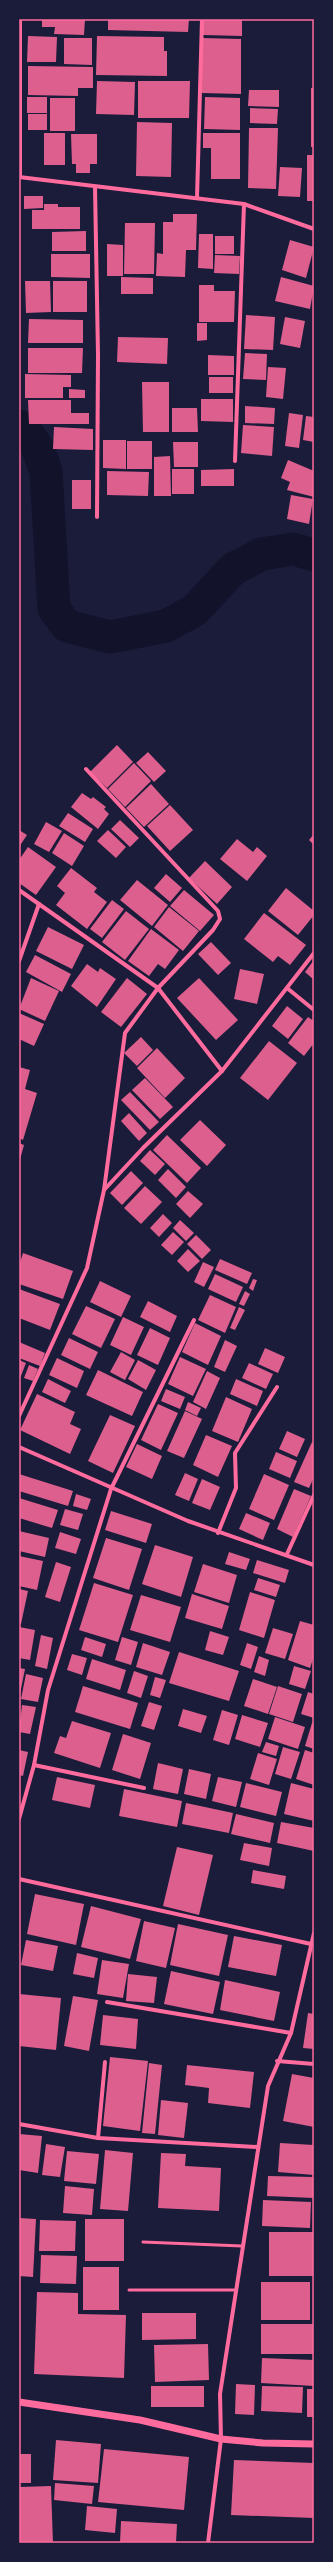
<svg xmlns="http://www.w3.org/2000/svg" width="333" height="2562" viewBox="0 0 333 2562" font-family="Cabin,sans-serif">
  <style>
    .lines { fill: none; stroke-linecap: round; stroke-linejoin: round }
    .river { stroke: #12122b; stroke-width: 33 }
    .building { fill: #dd5f8e }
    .service { stroke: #ff6b9d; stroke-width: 3 }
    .minor { stroke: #ff6b9d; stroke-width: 4 }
    .tertiary { stroke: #ff6b9d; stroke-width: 7 }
    .neatline { fill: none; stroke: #ff6b9d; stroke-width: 1.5 }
  </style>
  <rect width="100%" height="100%" fill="#1b1b3a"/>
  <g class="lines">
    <polyline class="river" points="19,426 26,431 38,449 46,471 54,609 67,626 110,637 166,626 195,610 233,569 262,554 293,549 314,555"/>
  </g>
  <g class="building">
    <polygon points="42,19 85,19 84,35 54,34 55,27 42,27"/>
    <polygon points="108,19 189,19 188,32 108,30"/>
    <polygon points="203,19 242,19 242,36 203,35"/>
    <polygon points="28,36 57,37 56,62 27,62"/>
    <polygon points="97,36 164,37 164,51 167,51 167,76 96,75"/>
    <polygon points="64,38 92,38 92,65 64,64"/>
    <polygon points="202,38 241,39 241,94 202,93"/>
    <polygon points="28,66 93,67 93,88 78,88 78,96 28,95"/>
    <polygon points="97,81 135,82 134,115 96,114"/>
    <polygon points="138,81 190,81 189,118 138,118"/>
    <rect x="311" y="88" width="3" height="59"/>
    <polygon points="249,90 279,90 279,107 248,106"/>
    <rect x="27" y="97" width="20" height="16"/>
    <polygon points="205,97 240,98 240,130 204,129"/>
    <rect x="50" y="98" width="25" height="33"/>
    <polygon points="250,108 278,109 277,124 250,123"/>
    <rect x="28" y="114" width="19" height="16"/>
    <polygon points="137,122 172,123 171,177 136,176"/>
    <polygon points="249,128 278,128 276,189 248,188"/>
    <rect x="44" y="133" width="21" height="32"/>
    <polygon points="203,133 240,133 240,179 211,179 211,148 203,148"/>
    <polygon points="71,134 97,134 97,164 90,164 90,173 76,173 76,164 72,164"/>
    <rect x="307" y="155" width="7" height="46"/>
    <polygon points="280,167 302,168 300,197 278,196"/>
    <polygon points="24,196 43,196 43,208 24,209"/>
    <polygon points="44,204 58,204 58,207 80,207 80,229 32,229 32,210 44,210"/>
    <polygon points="173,214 197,214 196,250 186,250 185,277 156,276 157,253 163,254 163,222 173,222"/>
    <polygon points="125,223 155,223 154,274 124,274"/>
    <polygon points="86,231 86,251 52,251 52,232"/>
    <polygon points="199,234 213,234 213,269 198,268"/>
    <rect x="215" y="236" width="19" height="18"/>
    <polygon points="290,240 314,247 306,278 282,270"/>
    <polygon points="107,244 123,245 123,276 107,276"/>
    <polygon points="51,254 90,254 90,278 51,277"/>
    <polygon points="215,255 240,256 239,274 214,273"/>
    <polygon points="121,277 153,278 153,294 121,294"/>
    <polygon points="281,277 314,286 310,309 275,301"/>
    <polygon points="25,281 50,281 51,312 26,313"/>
    <rect x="53" y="281" width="34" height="31"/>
    <polygon points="199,285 214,285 214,291 235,291 234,322 199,322"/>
    <polygon points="246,315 275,317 273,350 244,349"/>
    <polygon points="285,317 305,321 300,348 280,344"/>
    <polygon points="29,319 83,320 83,343 28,343"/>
    <polygon points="197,323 207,323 207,340 197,341"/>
    <polygon points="118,337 168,338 167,364 117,362"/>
    <polygon points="28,348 83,348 82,373 28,373"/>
    <polygon points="245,353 267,354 266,380 243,379"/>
    <polygon points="208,355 234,356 234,375 208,375"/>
    <polygon points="268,367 286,368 283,399 266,397"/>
    <polygon points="25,374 71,375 71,387 63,387 63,398 25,398"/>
    <rect x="209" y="377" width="24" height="16"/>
    <polygon points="142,382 169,382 169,432 143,432"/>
    <polygon points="69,389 85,390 85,398 69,398"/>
    <polygon points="201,399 233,399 233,422 201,421"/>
    <polygon points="28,400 71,400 71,413 89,413 89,424 29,424"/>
    <polygon points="245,406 275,408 274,424 245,423"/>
    <polygon points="172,408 197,408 198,432 172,432"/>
    <polygon points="289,413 303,415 299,448 285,446"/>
    <polygon points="306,416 314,417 314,442 303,440"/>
    <polygon points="243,425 274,427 272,456 241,453"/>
    <polygon points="54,427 93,429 93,450 53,449"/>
    <polygon points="103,440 126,440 126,469 103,468"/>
    <rect x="127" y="441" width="25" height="28"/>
    <polygon points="173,442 198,442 198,467 174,467"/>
    <polygon points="170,456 171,496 154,496 154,457"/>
    <polygon points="288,460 314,471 314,497 287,490 290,482 281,478"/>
    <rect x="172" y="469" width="22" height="25"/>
    <polygon points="234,469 234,486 201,486 201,470"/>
    <polygon points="107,471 149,472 148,496 107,495"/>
    <rect x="72" y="480" width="19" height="29"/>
    <polygon points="291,495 313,499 309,524 287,519"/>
    <polygon points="117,745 133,762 107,788 90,772"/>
    <polygon points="148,752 166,771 154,782 136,763"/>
    <polygon points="134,763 151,781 125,807 108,789"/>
    <polygon points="151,784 169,804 144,827 126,808"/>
    <polygon points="82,793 91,799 93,797 106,807 104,809 109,814 98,829 71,807"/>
    <polygon points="170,805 193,830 170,851 147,826"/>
    <polygon points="68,813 93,829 85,842 59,826"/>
    <polygon points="120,820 139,838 130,847 111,829"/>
    <polygon points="46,822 62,831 49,852 34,844"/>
    <polygon points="19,830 27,835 19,847"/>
    <polygon points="108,830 126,847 116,858 97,841"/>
    <polygon points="64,833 84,846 72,866 52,853"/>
    <polygon points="314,834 314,845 309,840"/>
    <polygon points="237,839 253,852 257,847 267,856 247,881 220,859"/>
    <polygon points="28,847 56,867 36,895 19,883 19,860"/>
    <polygon points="205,861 232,887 217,904 189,878"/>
    <polygon points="71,868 97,888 94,892 107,902 87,929 56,905 65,893 57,886"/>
    <polygon points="166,874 182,888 170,902 154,888"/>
    <polygon points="137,880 168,905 152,926 120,900"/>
    <polygon points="286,888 314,911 314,915 298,935 268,911"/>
    <polygon points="184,890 214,915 200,931 170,906"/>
    <polygon points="112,900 124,909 102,938 90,929"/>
    <polygon points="169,907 199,931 183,951 154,927"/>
    <polygon points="126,911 149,929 125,960 102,942"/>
    <polygon points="264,913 306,945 290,965 278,956 273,962 244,939"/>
    <polygon points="48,927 84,945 72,969 36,951"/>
    <polygon points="151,929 179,950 165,969 158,964 149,976 128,961"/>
    <polygon points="211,942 231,963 218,975 198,954"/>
    <polygon points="35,955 71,974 62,992 26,972"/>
    <polygon points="314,960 314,980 305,972"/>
    <polygon points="87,964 98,972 100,968 116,979 97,1007 71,986"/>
    <polygon points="240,969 264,974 257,1004 234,999"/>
    <polygon points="31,978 59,991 45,1021 19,1009"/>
    <polygon points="127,978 147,994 121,1027 101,1012"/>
    <polygon points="199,978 238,1020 216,1040 177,998"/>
    <polygon points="287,1006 303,1019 288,1039 272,1026"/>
    <polygon points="19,1013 44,1024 34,1046 19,1039"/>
    <polygon points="308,1017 314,1021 314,1043 304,1056 288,1043"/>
    <polygon points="141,1037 153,1050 137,1066 124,1053"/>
    <polygon points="269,1041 297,1063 268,1100 240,1078"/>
    <polygon points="157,1048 185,1078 165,1098 137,1068"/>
    <polygon points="19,1067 30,1070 25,1089 37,1093 23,1140 19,1138"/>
    <polygon points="145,1078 173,1107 160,1119 132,1090"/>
    <polygon points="130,1092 159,1122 150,1130 121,1100"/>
    <polygon points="129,1113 147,1133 139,1141 121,1121"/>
    <polygon points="200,1120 226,1145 207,1166 180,1140"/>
    <polygon points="167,1135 201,1168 187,1183 153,1150"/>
    <polygon points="19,1143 24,1145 19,1163"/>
    <polygon points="150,1150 165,1164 155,1175 140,1161"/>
    <polygon points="168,1169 186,1187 176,1198 158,1180"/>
    <polygon points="131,1171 143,1183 122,1205 110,1193"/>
    <polygon points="145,1186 162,1202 141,1224 124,1208"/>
    <polygon points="188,1191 203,1204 190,1218 176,1204"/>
    <polygon points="163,1214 172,1223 159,1237 150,1228"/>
    <polygon points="180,1220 194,1233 186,1241 173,1228"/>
    <polygon points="173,1232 184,1242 172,1255 161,1245"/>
    <polygon points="196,1235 211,1250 202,1259 187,1244"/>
    <polygon points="188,1249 200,1261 188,1272 177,1261"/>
    <polygon points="23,1253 73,1271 63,1299 19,1284 19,1266"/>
    <polygon points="220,1259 252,1273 247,1284 215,1270"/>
    <polygon points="203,1262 214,1267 204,1287 194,1282"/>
    <polygon points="215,1274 243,1287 236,1302 208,1289"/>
    <polygon points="253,1279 257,1280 253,1291 249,1288"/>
    <polygon points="100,1281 131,1296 121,1317 90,1302"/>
    <polygon points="19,1289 60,1304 50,1330 19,1318"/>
    <polygon points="245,1291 250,1294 244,1306 239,1304"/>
    <polygon points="210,1295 236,1307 225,1333 198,1320"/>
    <polygon points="148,1301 177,1316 170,1332 140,1317"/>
    <polygon points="86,1306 115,1319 101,1348 72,1334"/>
    <polygon points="239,1307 245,1310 235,1330 230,1328"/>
    <polygon points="123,1317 144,1327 131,1355 110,1345"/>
    <polygon points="195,1323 221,1336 208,1365 182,1352"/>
    <polygon points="150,1328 170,1338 158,1365 137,1355"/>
    <polygon points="69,1338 98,1352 90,1369 61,1355"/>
    <polygon points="225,1340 237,1346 225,1372 214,1367"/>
    <polygon points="19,1342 45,1353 40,1366 19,1358"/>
    <polygon points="265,1348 285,1357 278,1373 258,1364"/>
    <polygon points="121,1352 135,1360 125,1380 110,1372"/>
    <polygon points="180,1357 206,1369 193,1396 168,1384"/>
    <polygon points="57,1358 84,1371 77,1388 49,1375"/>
    <polygon points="19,1360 26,1363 19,1381"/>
    <polygon points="138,1360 156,1370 146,1390 128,1379"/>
    <polygon points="249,1363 273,1374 266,1389 242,1378"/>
    <polygon points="29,1365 38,1369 33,1381 24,1378"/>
    <polygon points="98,1370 143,1392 132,1416 86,1395"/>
    <polygon points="207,1371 220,1378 206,1409 193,1402"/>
    <polygon points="48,1379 71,1391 65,1403 42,1392"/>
    <polygon points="236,1379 263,1391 257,1406 230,1394"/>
    <polygon points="166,1389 185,1397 180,1409 161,1401"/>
    <polygon points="37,1394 75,1412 70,1424 81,1429 70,1454 20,1430"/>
    <polygon points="226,1397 252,1409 238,1442 212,1431"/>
    <polygon points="188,1402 201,1408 197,1416 185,1410"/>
    <polygon points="158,1404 178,1413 161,1450 141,1440"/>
    <polygon points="185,1411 202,1419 184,1458 167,1451"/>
    <polygon points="110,1415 135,1426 113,1473 88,1461"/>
    <polygon points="287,1431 305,1439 297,1457 279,1449"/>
    <polygon points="206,1435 232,1446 218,1477 193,1465"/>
    <polygon points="312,1442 314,1443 314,1477 309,1488 294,1482"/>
    <polygon points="137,1444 162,1456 152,1479 126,1467"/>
    <polygon points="276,1452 297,1461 290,1478 269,1469"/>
    <polygon points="185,1473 198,1479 189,1501 175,1495"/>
    <polygon points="19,1474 73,1491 68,1506 19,1491"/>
    <polygon points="264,1474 289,1485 274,1520 249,1509"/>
    <polygon points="202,1479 220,1487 210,1510 192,1503"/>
    <polygon points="294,1489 311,1496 293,1537 277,1529"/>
    <polygon points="76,1494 91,1499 87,1510 73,1506"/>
    <polygon points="19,1498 58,1510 52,1528 19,1518"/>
    <polygon points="65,1509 83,1514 78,1530 60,1525"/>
    <polygon points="111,1511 152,1524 146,1543 105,1530"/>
    <polygon points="246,1513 270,1523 263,1540 239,1529"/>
    <polygon points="19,1531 49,1538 45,1557 19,1551"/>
    <polygon points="60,1532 81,1539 76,1554 55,1548"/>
    <polygon points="106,1538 142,1549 129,1590 93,1578"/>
    <polygon points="155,1545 193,1557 181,1597 142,1584"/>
    <polygon points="229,1552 250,1559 246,1570 225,1564"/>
    <polygon points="19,1556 43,1561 37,1590 19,1586"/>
    <polygon points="257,1560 289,1570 285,1583 253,1573"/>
    <polygon points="56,1562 71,1567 60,1602 45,1597"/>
    <polygon points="203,1564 237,1575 229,1603 194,1592"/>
    <polygon points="258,1578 280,1585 276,1597 254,1590"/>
    <polygon points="94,1583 133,1595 118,1642 79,1630"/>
    <polygon points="19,1589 28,1591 21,1624 19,1624"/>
    <polygon points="250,1592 275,1600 264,1638 239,1630"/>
    <polygon points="192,1594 229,1606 222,1629 185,1618"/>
    <polygon points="141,1595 181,1607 170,1642 130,1630"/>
    <polygon points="300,1621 314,1625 314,1656 310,1668 288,1660"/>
    <polygon points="19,1627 35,1630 30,1660 19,1658"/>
    <polygon points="273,1628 293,1634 285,1659 265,1653"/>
    <polygon points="210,1631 229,1637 223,1655 205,1650"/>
    <polygon points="41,1635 53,1638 47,1669 35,1666"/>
    <polygon points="85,1637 106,1644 102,1657 81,1650"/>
    <polygon points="122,1637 138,1642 131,1665 115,1660"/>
    <polygon points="143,1643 170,1652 162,1675 136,1667"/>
    <polygon points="247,1643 258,1647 251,1669 240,1665"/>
    <polygon points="179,1652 239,1671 229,1701 169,1683"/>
    <polygon points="72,1654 87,1658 82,1675 67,1670"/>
    <polygon points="259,1656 269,1660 265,1676 254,1672"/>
    <polygon points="92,1659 126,1670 120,1690 86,1679"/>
    <polygon points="294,1666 311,1671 305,1689 289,1684"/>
    <polygon points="19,1668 25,1669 20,1694 19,1694"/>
    <polygon points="134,1671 148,1676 141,1698 127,1693"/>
    <polygon points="26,1674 43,1678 38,1702 21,1699"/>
    <polygon points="155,1677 166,1680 160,1698 150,1695"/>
    <polygon points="253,1679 277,1687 268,1714 244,1706"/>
    <polygon points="83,1686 138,1703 130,1729 75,1712"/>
    <polygon points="278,1686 302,1694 293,1722 269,1714"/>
    <polygon points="308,1692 314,1694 314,1718 301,1714"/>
    <polygon points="149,1702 162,1706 154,1730 141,1726"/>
    <polygon points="22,1705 36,1707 30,1734 19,1732"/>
    <polygon points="183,1709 207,1716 201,1733 178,1726"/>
    <polygon points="222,1710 238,1715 229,1745 213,1740"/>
    <polygon points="242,1715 268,1723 260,1747 235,1739"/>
    <polygon points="275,1717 305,1727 298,1749 268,1739"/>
    <polygon points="72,1721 111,1733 100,1768 54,1753 60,1736 66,1738"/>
    <polygon points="312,1723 314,1723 314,1749 305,1746"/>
    <polygon points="123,1734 151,1743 140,1779 112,1770"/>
    <polygon points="266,1742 279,1746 276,1756 262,1752"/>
    <polygon points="283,1747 300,1752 291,1779 275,1774"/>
    <polygon points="19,1750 28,1752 23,1776 19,1775"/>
    <polygon points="305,1750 314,1753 314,1785 296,1779"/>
    <polygon points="258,1753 277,1759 269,1785 250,1779"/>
    <polygon points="158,1763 183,1769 178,1794 153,1789"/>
    <polygon points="189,1769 211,1774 206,1799 184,1794"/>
    <polygon points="57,1777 95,1785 90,1808 52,1800"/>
    <polygon points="218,1777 242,1782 236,1807 212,1801"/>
    <polygon points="246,1783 282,1792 276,1816 240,1807"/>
    <polygon points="291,1783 314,1789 314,1821 284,1814"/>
    <polygon points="124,1789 182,1801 177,1827 119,1816"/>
    <polygon points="186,1803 233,1813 229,1833 182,1824"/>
    <polygon points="236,1814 274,1823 270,1843 231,1834"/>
    <polygon points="281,1822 314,1828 314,1851 277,1843"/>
    <polygon points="244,1843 272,1848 269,1866 240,1860"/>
    <polygon points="177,1847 213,1855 199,1915 163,1906"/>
    <polygon points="253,1870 286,1876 284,1889 251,1883"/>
    <polygon points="35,1894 84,1904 76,1945 27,1934"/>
    <polygon points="91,1906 141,1919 130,1959 81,1947"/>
    <polygon points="144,1921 175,1928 166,1968 136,1961"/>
    <polygon points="178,1924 228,1935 219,1976 170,1965"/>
    <polygon points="234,1936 282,1945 276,1976 228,1967"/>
    <polygon points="26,1940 58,1946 53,1971 21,1965"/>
    <polygon points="77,1953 98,1958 94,1978 73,1974"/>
    <polygon points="102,1960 129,1964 123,1998 97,1994"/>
    <polygon points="171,1971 220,1982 213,2014 164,2004"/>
    <polygon points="128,1974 157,1977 154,2003 126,2001"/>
    <polygon points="225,1980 280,1992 274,2021 220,2010"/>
    <polygon points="19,1994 61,1998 56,2050 19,2046"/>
    <polygon points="73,1996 98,2000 89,2051 64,2046"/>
    <polygon points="308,2013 314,2014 314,2049 303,2048"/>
    <polygon points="103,2015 138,2019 136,2049 100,2045"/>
    <polygon points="110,2057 148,2061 140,2131 103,2126"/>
    <polygon points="149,2063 162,2065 155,2134 142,2133"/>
    <polygon points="187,2065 254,2072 250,2108 208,2103 209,2088 185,2085"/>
    <polygon points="292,2074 314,2078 314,2127 283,2121"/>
    <polygon points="161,2100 188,2103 184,2138 158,2135"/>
    <polygon points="19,2134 42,2136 38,2173 19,2170"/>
    <polygon points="280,2143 314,2145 314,2175 278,2172"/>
    <polygon points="46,2144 65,2147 60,2177 42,2175"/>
    <polygon points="105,2150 133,2153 128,2211 100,2209"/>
    <polygon points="67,2151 99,2154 96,2184 64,2181"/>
    <polygon points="161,2153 186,2154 185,2166 221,2168 219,2211 158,2208"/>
    <polygon points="268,2176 314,2177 314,2198 267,2196"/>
    <polygon points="65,2186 94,2189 92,2215 63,2213"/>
    <polygon points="263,2200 311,2202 310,2228 262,2226"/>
    <polygon points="19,2218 36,2219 33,2277 19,2276"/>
    <rect x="85" y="2219" width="39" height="42"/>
    <polygon points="40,2220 76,2221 75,2251 39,2251"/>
    <rect x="269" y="2232" width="45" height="44"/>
    <polygon points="41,2255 77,2256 76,2284 40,2283"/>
    <rect x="83" y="2267" width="36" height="43"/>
    <rect x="261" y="2282" width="49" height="38"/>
    <polygon points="37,2292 78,2293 78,2314 126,2315 124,2378 34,2374"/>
    <polygon points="142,2313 196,2313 196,2339 142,2340"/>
    <rect x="261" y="2324" width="53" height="30"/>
    <polygon points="208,2344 209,2380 155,2382 154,2345"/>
    <polygon points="262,2358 314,2360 314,2386 261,2383"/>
    <polygon points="236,2384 255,2385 254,2415 235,2414"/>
    <rect x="151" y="2386" width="53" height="21"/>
    <polygon points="262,2386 303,2387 302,2413 261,2411"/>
    <rect x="307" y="2389" width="7" height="28"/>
    <polygon points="56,2440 101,2444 98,2483 53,2480"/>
    <polygon points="104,2449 189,2457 184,2510 98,2502"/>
    <rect x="19" y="2454" width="12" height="29"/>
    <polygon points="234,2460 314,2463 314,2518 231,2515"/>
    <polygon points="55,2483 94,2486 92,2504 54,2500"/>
    <polygon points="51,2486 53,2543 19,2543 19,2487"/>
    <polygon points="87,2506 117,2509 115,2533 85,2530"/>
    <polygon points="121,2521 177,2524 176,2543 120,2543"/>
  </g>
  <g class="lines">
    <g class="service">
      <polyline points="143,2242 242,2246"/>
      <polyline points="129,2290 236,2290"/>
    </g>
    <g class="minor">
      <polyline points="19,177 244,204 314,229"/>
      <polyline points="20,177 20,19"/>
      <polyline points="95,187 98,355 97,517"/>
      <polyline points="197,198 202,19"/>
      <polyline points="235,461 244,204"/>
      <polyline points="19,890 158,988 222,1071"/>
      <polyline points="19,961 39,904"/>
      <polyline points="287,988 314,1010"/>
      <polyline points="104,1190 143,1148 222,1071 314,953"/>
      <polyline points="19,1416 87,1268 104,1190 125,1033 158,988 213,930 220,919 218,911 86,769"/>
      <polyline points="19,1447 188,1521 314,1565"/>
      <polyline points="218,1533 236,1488 235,1453 277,1387"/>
      <polyline points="287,1554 314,1495"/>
      <polyline points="34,1765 144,1788"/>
      <polyline points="19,1819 34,1765 48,1690 111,1489 194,1320"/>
      <polyline points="19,1879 311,1944"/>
      <polyline points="107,2002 291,2033"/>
      <polyline points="277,2061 314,2064"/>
      <polyline points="19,2124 98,2138 258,2147"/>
      <polyline points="98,2138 105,2062"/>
      <polyline points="208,2543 221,2439 220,2394 268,2086 291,2033 314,1933"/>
    </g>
    <polyline class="tertiary" points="19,2402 140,2420 221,2439 263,2443 314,2444"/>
  </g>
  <rect width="333" height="2562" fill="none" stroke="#1b1b3a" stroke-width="40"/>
  <rect x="20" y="20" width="293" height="2522" class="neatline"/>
</svg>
